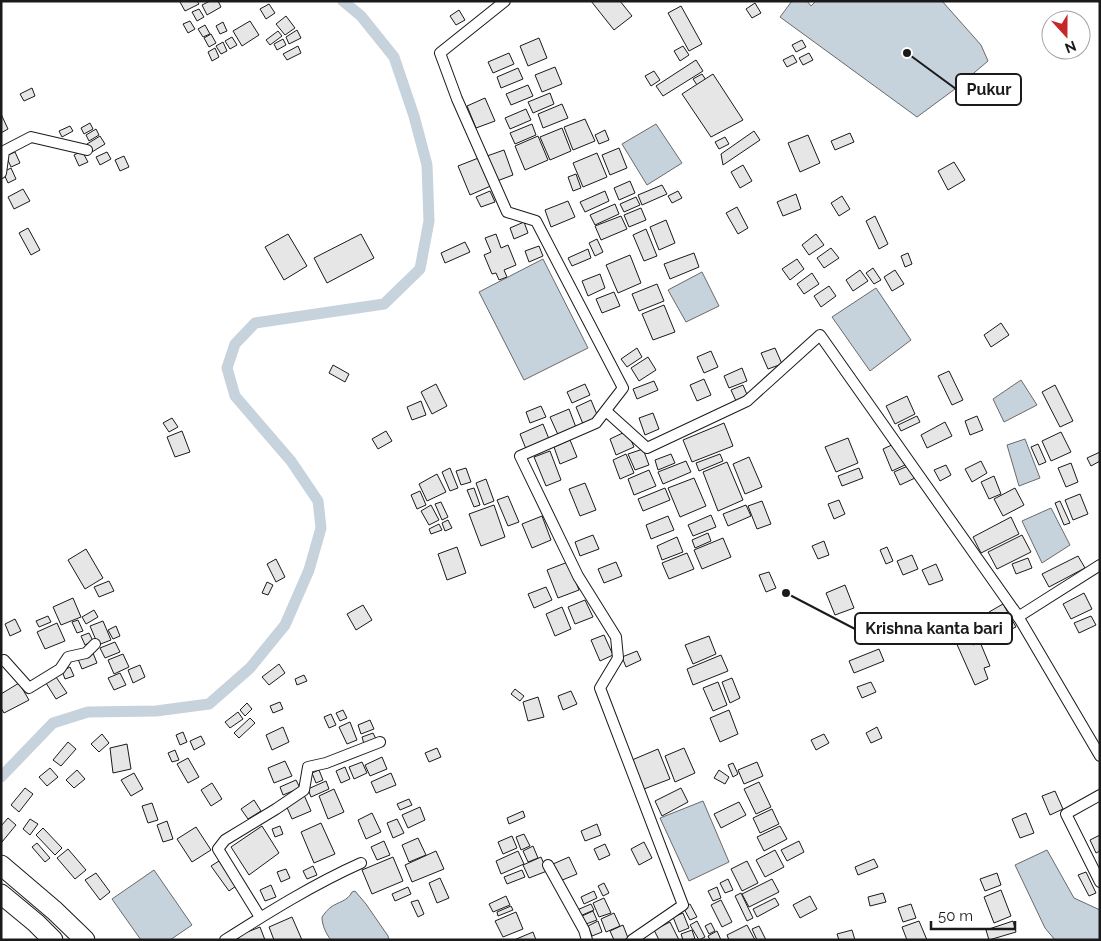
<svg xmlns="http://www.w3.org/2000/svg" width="1101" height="941" viewBox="0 0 1101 941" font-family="Raleway,sans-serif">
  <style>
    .water { fill: #c6d2dc; stroke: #6a6a6a }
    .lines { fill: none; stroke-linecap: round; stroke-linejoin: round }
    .canal { stroke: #c6d2dc; stroke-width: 11 }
    .building { fill: #e6e6e6; stroke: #1a1a1a }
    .street-casing { stroke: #1a1a1a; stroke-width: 12 }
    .highway-casing { stroke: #1a1a1a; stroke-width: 21 }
    .street { stroke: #fff; stroke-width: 10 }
    .highway { stroke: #fff; stroke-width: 19 }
    .leader { fill: none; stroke: #1a1a1a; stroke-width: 2 }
    .callout-dot { fill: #1a1a1a; stroke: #fff; stroke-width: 2 }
    .callout { fill: #fff; stroke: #1a1a1a; stroke-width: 2 }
    .callout-label { font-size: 16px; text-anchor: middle; font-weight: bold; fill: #1a1a1a }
  </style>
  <rect width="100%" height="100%" fill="#fff"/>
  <g class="water">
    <polygon points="792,1 807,1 811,6 816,1 942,1 981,45 988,61 955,89 917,117 780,17"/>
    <polygon points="656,124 682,163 647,185 622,144"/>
    <polygon points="543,259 588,348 524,380 479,292"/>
    <polygon points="702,272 719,306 686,322 668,290"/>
    <polygon points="876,288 911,340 870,371 832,317"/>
    <polygon points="1021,380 1037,405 1004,422 993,399"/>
    <polygon points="1025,439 1040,478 1019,486 1007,445"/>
    <polygon points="1051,508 1070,545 1042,563 1022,521"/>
    <polygon points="703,801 729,862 689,881 660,818"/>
    <polygon points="1047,850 1074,898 1100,910 1100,940 1055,940 1045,928 1015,865"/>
    <polygon points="154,870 192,925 170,940 141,940 112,899"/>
    <path d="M 355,891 L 366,904 L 388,936 L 389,940 L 331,940 C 326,934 322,925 322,917 C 325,913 327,910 331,907 C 338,902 348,901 352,892 Z"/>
  </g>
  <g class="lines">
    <polyline class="canal" points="1,777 53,723 88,712 156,711 209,704 250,668 285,625 309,570 321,528 318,501 291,461 235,396 227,368 235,344 255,323 384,304 420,269 429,221 427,165 414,116 394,57 361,16 343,1"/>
  </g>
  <g class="building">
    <polygon points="181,1 197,1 199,4 185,11 180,2"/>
    <polygon points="210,1 218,1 221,7 207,15 202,5"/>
    <polygon points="591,1 620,1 632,16 614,30"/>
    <polygon points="755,3 761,13 752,18 746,9"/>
    <polygon points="269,4 275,13 266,19 260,9"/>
    <polygon points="681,6 702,44 689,51 668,13"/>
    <polygon points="199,9 204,17 197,21 192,12"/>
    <polygon points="459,10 465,20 456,25 450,16"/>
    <polygon points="286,16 295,28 285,35 276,24"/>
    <polygon points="190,21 195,29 188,33 183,24"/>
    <polygon points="250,21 259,35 242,46 233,31"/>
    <polygon points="223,22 227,31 220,34 216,26"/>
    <polygon points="205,25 210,34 203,37 198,29"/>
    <polygon points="297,30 301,38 289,44 286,37"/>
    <polygon points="278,31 282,36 270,45 266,40"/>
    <polygon points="211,34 216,43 209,47 204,38"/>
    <polygon points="232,37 237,45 230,49 225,41"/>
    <polygon points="539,38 547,58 528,66 520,46"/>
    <polygon points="283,39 286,45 277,50 274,44"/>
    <polygon points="802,40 806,47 796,52 792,45"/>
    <polygon points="223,42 227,51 221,54 216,46"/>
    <polygon points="298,46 301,53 287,60 283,54"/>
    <polygon points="683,46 689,55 680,61 674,51"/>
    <polygon points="215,48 219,57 212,61 208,52"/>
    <polygon points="509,53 514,64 493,73 488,62"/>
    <polygon points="809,53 813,60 803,65 799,58"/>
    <polygon points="793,55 797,62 787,67 783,60"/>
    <polygon points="696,60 703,71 663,96 656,86"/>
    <polygon points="555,67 562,84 542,92 535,75"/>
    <polygon points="518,68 523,79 501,88 497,77"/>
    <polygon points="654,71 660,80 651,86 645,76"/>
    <polygon points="702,74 708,83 699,88 693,79"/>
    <polygon points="713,74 743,120 711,137 682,94"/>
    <polygon points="528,85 533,96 511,105 506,94"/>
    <polygon points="32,88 35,96 24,101 20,94"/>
    <polygon points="550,93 554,104 533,113 528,102"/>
    <polygon points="485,98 495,121 476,128 467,106"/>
    <polygon points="562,104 568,118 543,128 538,114"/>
    <polygon points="526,109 531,120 510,129 505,118"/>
    <polygon points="1,114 8,129 1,133"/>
    <polygon points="585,119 595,141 573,150 564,127"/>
    <polygon points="90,123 93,129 84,134 81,128"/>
    <polygon points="532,124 536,135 515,144 510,133"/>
    <polygon points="70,126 73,131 62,137 59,131"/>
    <polygon points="562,128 571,151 550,160 540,137"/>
    <polygon points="96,129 99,135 89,141 86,135"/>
    <polygon points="605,130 609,140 599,144 595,135"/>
    <polygon points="754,131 760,140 723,165 721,154"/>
    <polygon points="850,133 854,142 835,150 831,141"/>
    <polygon points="808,135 820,163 800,172 788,143"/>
    <polygon points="100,136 105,144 92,152 87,144"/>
    <polygon points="538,136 548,160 525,170 515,146"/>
    <polygon points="725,137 729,144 719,149 715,142"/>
    <polygon points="619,148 627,168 610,175 602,155"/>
    <polygon points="504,150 513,175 497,181 487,156"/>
    <polygon points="82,151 88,162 79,166 74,155"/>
    <polygon points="15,152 20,163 11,167 6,156"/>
    <polygon points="107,152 111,159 100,165 96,157"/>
    <polygon points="597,153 607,177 583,187 573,163"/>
    <polygon points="124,156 129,167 120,171 115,160"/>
    <polygon points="481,157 493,185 470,195 458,166"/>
    <polygon points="954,162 965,180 948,190 938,171"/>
    <polygon points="743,165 752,181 740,188 731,172"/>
    <polygon points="11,168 16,179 8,183 3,172"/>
    <polygon points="576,174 581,188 573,191 568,177"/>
    <polygon points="630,181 635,193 619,200 614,188"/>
    <polygon points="662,185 667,194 642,205 638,195"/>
    <polygon points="23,189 30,201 14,209 8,197"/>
    <polygon points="490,191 495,202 481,207 476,197"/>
    <polygon points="605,191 609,201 585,212 580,202"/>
    <polygon points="678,191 682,198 672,203 668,196"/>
    <polygon points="796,194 801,209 783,216 777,202"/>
    <polygon points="842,196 850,209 839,216 831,203"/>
    <polygon points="636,197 640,205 624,212 620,204"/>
    <polygon points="568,201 575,217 551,227 545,210"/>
    <polygon points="615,204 619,214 595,225 590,215"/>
    <polygon points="737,207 748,228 738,234 726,213"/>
    <polygon points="641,208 646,220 629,227 624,215"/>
    <polygon points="621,216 627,229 601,240 595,226"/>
    <polygon points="875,216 888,244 879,249 866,221"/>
    <polygon points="666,220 675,243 659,250 650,227"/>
    <polygon points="524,222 528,233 514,239 510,228"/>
    <polygon points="28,228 40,250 31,255 19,233"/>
    <polygon points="646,229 657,256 644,261 633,235"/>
    <polygon points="288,234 307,266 284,280 265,247"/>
    <polygon points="361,234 374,258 327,283 314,258"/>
    <polygon points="496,234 501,248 508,245 516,265 504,270 507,277 499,280 496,273 492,274 484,255 491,252 485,238"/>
    <polygon points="816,234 824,245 809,255 802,245"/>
    <polygon points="597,239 603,252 595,256 589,243"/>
    <polygon points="465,242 470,252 445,263 441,253"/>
    <polygon points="539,246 543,256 529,262 525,251"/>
    <polygon points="831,248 839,258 824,268 817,258"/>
    <polygon points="588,249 591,258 572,266 568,258"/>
    <polygon points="694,253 699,267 670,279 664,264"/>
    <polygon points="908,253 912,264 905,267 901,256"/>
    <polygon points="630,255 641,283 618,293 606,265"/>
    <polygon points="797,259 804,269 790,280 782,269"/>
    <polygon points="873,268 881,280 874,284 866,273"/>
    <polygon points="860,270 868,281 853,291 846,280"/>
    <polygon points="895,270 904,284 892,291 884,277"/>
    <polygon points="812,273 819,284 804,294 797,284"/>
    <polygon points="600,274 605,288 588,296 582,281"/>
    <polygon points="657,284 664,301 639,311 632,294"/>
    <polygon points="829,286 836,296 821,307 814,296"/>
    <polygon points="614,292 620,306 602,313 596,299"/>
    <polygon points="664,305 675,332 653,340 642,314"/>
    <polygon points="1001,323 1009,335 991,347 984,335"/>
    <polygon points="637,348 642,357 627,367 621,359"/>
    <polygon points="775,348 782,364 768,369 761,353"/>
    <polygon points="711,351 718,367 704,373 697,357"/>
    <polygon points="648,357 656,370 639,381 631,368"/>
    <polygon points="333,365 349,374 345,382 329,373"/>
    <polygon points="742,368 747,381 729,388 724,376"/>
    <polygon points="949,371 963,400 952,405 938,376"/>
    <polygon points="704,379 711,395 697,401 690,385"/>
    <polygon points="654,381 658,390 637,399 633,389"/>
    <polygon points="436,384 447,406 432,414 421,392"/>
    <polygon points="585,384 590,395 572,403 567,392"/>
    <polygon points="743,385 748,397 736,401 731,390"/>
    <polygon points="1055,385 1073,421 1060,427 1042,392"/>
    <polygon points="907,396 915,414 895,424 886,406"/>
    <polygon points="591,400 598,417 583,424 576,407"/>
    <polygon points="421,401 426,415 412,420 407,407"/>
    <polygon points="541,406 546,417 530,423 526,412"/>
    <polygon points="569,409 577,430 559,437 550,417"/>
    <polygon points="653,413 659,429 645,435 639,418"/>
    <polygon points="917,416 920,422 901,431 898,425"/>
    <polygon points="977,416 983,430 970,435 965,421"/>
    <polygon points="172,418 178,427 169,432 163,423"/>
    <polygon points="945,422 952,436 927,448 921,435"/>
    <polygon points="724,423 733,446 692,462 683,440"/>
    <polygon points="543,424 549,439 526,449 520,434"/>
    <polygon points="182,431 190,452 175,457 167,437"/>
    <polygon points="386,431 392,441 378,449 372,439"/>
    <polygon points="627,431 634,447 616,455 610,439"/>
    <polygon points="1061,432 1071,452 1051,461 1042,441"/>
    <polygon points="848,438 858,463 836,472 825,447"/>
    <polygon points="570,440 577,457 560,464 554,447"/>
    <polygon points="896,443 905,465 892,471 883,449"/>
    <polygon points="1038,444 1046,462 1039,465 1031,447"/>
    <polygon points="643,449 649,465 635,470 628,454"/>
    <polygon points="550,451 561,480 546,486 534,457"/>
    <polygon points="1100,452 1100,461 1091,466 1087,458"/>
    <polygon points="626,454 634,473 620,479 613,460"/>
    <polygon points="671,454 675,463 658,470 655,460"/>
    <polygon points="720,454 723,461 699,471 696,463"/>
    <polygon points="749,457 762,487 745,494 733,464"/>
    <polygon points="686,461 691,472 663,484 658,472"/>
    <polygon points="981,461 987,473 972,482 965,469"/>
    <polygon points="727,462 743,500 718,511 703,472"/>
    <polygon points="1071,463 1078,482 1066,487 1058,468"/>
    <polygon points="910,465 915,478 900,485 894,472"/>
    <polygon points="946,465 951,475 940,481 934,470"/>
    <polygon points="450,468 458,488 450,491 442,472"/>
    <polygon points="466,468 471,482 461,485 456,471"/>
    <polygon points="859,468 863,478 842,486 838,476"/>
    <polygon points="649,470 656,486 634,495 628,479"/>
    <polygon points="437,474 446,492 427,501 419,484"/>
    <polygon points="994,476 1001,494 989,499 981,482"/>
    <polygon points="694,478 706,506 680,517 668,488"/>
    <polygon points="486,479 494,501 484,505 476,483"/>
    <polygon points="585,483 596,510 580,516 569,489"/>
    <polygon points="474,488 480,505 474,507 467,490"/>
    <polygon points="665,488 670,500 643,511 638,499"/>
    <polygon points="1015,488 1024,505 1003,516 994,499"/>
    <polygon points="420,491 426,505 417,509 411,495"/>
    <polygon points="1080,494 1088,514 1073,520 1065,500"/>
    <polygon points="508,496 519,522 508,526 497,500"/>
    <polygon points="839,500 845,514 834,519 828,504"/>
    <polygon points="762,501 771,524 757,529 748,506"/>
    <polygon points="1060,501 1070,523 1064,525 1055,503"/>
    <polygon points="441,502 448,517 442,520 435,504"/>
    <polygon points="431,505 439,520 429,525 421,511"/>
    <polygon points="494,505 505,537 481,546 469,514"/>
    <polygon points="746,505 751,516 728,526 723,514"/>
    <polygon points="711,515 716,527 693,536 688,525"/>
    <polygon points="542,516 551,540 532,548 522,524"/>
    <polygon points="668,516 674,530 651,539 646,525"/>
    <polygon points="1011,517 1019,534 981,553 973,537"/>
    <polygon points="448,520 452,528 445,531 442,523"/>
    <polygon points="439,524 442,530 431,534 429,529"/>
    <polygon points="708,533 711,541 695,548 692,540"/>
    <polygon points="593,535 599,549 580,556 575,542"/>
    <polygon points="1022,535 1031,552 997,569 988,552"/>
    <polygon points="677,537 683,552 662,560 657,546"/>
    <polygon points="723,538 731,557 702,569 694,550"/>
    <polygon points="824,541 829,555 818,559 812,546"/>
    <polygon points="457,547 466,573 447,580 438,554"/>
    <polygon points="887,547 893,561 886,564 880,550"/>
    <polygon points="86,549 103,578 85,589 68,560"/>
    <polygon points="687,553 694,569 669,579 662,563"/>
    <polygon points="912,555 918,569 903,575 897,561"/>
    <polygon points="1078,556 1085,568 1049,587 1042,574"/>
    <polygon points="1028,558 1032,568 1016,574 1012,564"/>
    <polygon points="276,559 285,577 276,582 267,564"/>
    <polygon points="568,562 579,590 558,598 547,570"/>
    <polygon points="616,562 622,576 604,583 598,569"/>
    <polygon points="936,564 943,580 929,585 922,570"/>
    <polygon points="769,572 776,588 766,592 759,575"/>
    <polygon points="109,581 114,591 99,597 94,587"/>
    <polygon points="267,582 273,585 268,595 262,593"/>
    <polygon points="845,585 854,608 835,615 826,593"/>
    <polygon points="546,587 552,600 534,608 528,594"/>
    <polygon points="1084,593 1092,609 1071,619 1063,604"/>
    <polygon points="73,598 81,617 61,625 53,607"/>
    <polygon points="585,600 593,617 575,624 568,607"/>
    <polygon points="1003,604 1016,627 1001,634 989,612"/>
    <polygon points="363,605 372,620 356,630 347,614"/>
    <polygon points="562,607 571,629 555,636 546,614"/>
    <polygon points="94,610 98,617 86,624 82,617"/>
    <polygon points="48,616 51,622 39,627 36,621"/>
    <polygon points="1091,616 1096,625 1079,633 1074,623"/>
    <polygon points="15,619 21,631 10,636 5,624"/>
    <polygon points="78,620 83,631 77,633 72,622"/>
    <polygon points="103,621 111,640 98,645 90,626"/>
    <polygon points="57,623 65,641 45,649 37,632"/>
    <polygon points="116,626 120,636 113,639 108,630"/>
    <polygon points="89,633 93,641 85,645 81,636"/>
    <polygon points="968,634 973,645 980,642 990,666 984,668 988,679 975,685 955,640"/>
    <polygon points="604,635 613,655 600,661 591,640"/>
    <polygon points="709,636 716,654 693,664 685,645"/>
    <polygon points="115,642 120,652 105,658 100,648"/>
    <polygon points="879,649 884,661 854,673 849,661"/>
    <polygon points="637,651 641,660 626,667 622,657"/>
    <polygon points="93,653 97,663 82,669 78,659"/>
    <polygon points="123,654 129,667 114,674 108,660"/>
    <polygon points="721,655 728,671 693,685 687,669"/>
    <polygon points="279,664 285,673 269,685 262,677"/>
    <polygon points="140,665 145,677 133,683 128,670"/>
    <polygon points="70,667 74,676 65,679 62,671"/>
    <polygon points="120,673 126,685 114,690 108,678"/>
    <polygon points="304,675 307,681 297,685 295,679"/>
    <polygon points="56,677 67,693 56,699 46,683"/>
    <polygon points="732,678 740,698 730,703 722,682"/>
    <polygon points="718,682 727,705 713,711 703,688"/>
    <polygon points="871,682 876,692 862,698 857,687"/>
    <polygon points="19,683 29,700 4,713 1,708 1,694"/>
    <polygon points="515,689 524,696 520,701 511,694"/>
    <polygon points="571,691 577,704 563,710 558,696"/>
    <polygon points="538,697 544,717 528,721 523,702"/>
    <polygon points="280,702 283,709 273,713 270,706"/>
    <polygon points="247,703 252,709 245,716 240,710"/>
    <polygon points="343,710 347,718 340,721 336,713"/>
    <polygon points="729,710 738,734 720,742 710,718"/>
    <polygon points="238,712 243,719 230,728 225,722"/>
    <polygon points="331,714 336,725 329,728 324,717"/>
    <polygon points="250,718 255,723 239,738 234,733"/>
    <polygon points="370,720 374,729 361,734 358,725"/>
    <polygon points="350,722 357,740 347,744 339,727"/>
    <polygon points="283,727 289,742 272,750 266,735"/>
    <polygon points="877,727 882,738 871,743 866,733"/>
    <polygon points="183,732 187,742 180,745 176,735"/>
    <polygon points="373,733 376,739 364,744 362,737"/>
    <polygon points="102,734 109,743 99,752 91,744"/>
    <polygon points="824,734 829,743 816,750 811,740"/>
    <polygon points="201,736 205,744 194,750 190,741"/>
    <polygon points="68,742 76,749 61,766 53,760"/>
    <polygon points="127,744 131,769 113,773 110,748"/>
    <polygon points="437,748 441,757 429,762 425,753"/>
    <polygon points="684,748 695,773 675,782 665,756"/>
    <polygon points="658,749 670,779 644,789 632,760"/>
    <polygon points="175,750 179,760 172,762 168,753"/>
    <polygon points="382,757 387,769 370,776 365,765"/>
    <polygon points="188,758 199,777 188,783 177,764"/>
    <polygon points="285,761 292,776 274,783 268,768"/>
    <polygon points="362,762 367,773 354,779 349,767"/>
    <polygon points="757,762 763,776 744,784 738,770"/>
    <polygon points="733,763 738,774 733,777 728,765"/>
    <polygon points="345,767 350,779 341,783 336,771"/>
    <polygon points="50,768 58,777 47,786 39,777"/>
    <polygon points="77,770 85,779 74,788 66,780"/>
    <polygon points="319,770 323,780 316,783 312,773"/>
    <polygon points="719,770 729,777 725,784 714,778"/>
    <polygon points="134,773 143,789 131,796 121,780"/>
    <polygon points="391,773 396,785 376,793 371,782"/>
    <polygon points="296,780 300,788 283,795 280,787"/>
    <polygon points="326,781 329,789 311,797 308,789"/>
    <polygon points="759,782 771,807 756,814 744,789"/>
    <polygon points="212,783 222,799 211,806 201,790"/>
    <polygon points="25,788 33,794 19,812 11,805"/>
    <polygon points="681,788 688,802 662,816 655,801"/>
    <polygon points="334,789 344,812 328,819 319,796"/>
    <polygon points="1055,791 1063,809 1050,815 1042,796"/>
    <polygon points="304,795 311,811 292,819 285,803"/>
    <polygon points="409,799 412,805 400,810 397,804"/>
    <polygon points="254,800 261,811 248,819 241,809"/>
    <polygon points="739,802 746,815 721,828 714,814"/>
    <polygon points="152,803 158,820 148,823 142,806"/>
    <polygon points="420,807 425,820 408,828 402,815"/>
    <polygon points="772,809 779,824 760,833 753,818"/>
    <polygon points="523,811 525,817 509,824 507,818"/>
    <polygon points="372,813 381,832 366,839 358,820"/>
    <polygon points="1026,813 1034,833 1020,838 1012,819"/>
    <polygon points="8,818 16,825 2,842 1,826"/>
    <polygon points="30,819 38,824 30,835 23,829"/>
    <polygon points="397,819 404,833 393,838 387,823"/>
    <polygon points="167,821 173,839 163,842 157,825"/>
    <polygon points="321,823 335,854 314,863 301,832"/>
    <polygon points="597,824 601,835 585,841 581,831"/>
    <polygon points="262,826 279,853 249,875 231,847"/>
    <polygon points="280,826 283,834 275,837 272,829"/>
    <polygon points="780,826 787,839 764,851 757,837"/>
    <polygon points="196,827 211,850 192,862 177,839"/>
    <polygon points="43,828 62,848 55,855 36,835"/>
    <polygon points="524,834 530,846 521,850 516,837"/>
    <polygon points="1100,835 1100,851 1096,853 1090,840"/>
    <polygon points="512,836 517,848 503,854 498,842"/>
    <polygon points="418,838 426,855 409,862 402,845"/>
    <polygon points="384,841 390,855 377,860 371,847"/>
    <polygon points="799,841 804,852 787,861 781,850"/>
    <polygon points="644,842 652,858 639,865 631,849"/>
    <polygon points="37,843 50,858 45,862 32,847"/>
    <polygon points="605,844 610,855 599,860 594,849"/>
    <polygon points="533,846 538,858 528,862 523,851"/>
    <polygon points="68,849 86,870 75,879 57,858"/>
    <polygon points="775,850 784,867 765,877 756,860"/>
    <polygon points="436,851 444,869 412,882 405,865"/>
    <polygon points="518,851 524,864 501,874 496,861"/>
    <polygon points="393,857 403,881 372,894 362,870"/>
    <polygon points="541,857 547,871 529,878 523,865"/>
    <polygon points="569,857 577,874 560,881 553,864"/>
    <polygon points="874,859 878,867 858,875 855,867"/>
    <polygon points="219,861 236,886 229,891 211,866"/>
    <polygon points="747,861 758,883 742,891 731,869"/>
    <polygon points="313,866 317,875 307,879 303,871"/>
    <polygon points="286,869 290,878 281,882 277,872"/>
    <polygon points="522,870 525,877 507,884 504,877"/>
    <polygon points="1086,872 1096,893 1089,896 1078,875"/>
    <polygon points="96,873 110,892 100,900 85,880"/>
    <polygon points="997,873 1001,885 985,891 980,879"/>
    <polygon points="440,878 449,898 437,903 429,883"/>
    <polygon points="728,879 733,890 725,893 720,883"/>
    <polygon points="772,879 779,892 749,907 742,894"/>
    <polygon points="604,883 609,893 603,896 598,886"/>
    <polygon points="271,885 276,897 265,901 260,890"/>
    <polygon points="408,887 411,894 395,901 392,894"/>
    <polygon points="717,887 721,898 713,901 708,891"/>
    <polygon points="1001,890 1011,916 994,923 984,897"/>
    <polygon points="594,891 597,898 584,904 581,897"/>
    <polygon points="741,893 753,918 747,921 735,896"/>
    <polygon points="883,893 886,902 870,906 868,897"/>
    <polygon points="506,896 510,905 493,912 489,904"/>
    <polygon points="810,896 817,909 800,918 793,905"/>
    <polygon points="604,898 611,913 599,917 593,903"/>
    <polygon points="775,898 779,905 757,917 753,909"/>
    <polygon points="418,900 424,914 418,917 411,902"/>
    <polygon points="721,900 732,922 722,927 711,905"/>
    <polygon points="591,904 594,910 580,916 577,910"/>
    <polygon points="690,904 697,917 690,920 683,907"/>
    <polygon points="911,904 916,918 903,922 898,908"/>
    <polygon points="511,906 513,910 498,916 497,912"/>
    <polygon points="593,911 597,920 586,924 582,916"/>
    <polygon points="516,912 523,929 503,937 495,921"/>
    <polygon points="614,913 620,926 606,932 601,919"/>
    <polygon points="683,913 689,928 679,932 673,917"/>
    <polygon points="292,917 302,940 274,940 269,927"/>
    <polygon points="598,921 602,932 592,936 588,926"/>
    <polygon points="697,921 705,937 699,940 690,925"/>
    <polygon points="919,921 927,940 907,940 902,927"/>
    <polygon points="1013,921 1016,932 989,940 986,930"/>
    <polygon points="670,922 679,940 659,940 654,930"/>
    <polygon points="711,923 715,931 709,934 705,926"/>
    <polygon points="623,925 628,938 624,940 614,940 610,931"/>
    <polygon points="747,925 755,940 729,940 727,935"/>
    <polygon points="759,926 766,940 757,940 752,929"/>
    <polygon points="260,927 265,940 239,940 237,936"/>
    <polygon points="692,930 695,939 683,940 681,934"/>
    <polygon points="852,930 855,940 839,940 837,934"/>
    <polygon points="717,931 721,940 710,940 708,936"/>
    <polygon points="533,932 536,940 514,940"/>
  </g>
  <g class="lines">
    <defs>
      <g id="street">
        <polyline points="505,1 440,53 457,99 507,212 536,221 623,388 596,423 520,456 578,576 616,637 618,658 600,688 683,905 632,940"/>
        <polyline points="1,173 4,151 31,137 87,150"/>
        <polyline points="606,411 647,448 747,401 820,335 1016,613 1100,756"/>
        <polyline points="1018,617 1100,565"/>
        <polyline points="1,661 4,660 29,688 60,669 68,657 86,653 95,644"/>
        <polyline points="1100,795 1066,814 1100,882"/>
        <polyline points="548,865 584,930 587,940"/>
        <polyline points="260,917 218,849 225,840 276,809 304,790 308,767 326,763 380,742"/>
        <path d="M 225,940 C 269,912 314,884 361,863"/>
      </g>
      <g id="highway">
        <polyline points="1,865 55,911 85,940"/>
        <polyline points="1,894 36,923 53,940"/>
      </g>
    </defs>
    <use href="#street" class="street-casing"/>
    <use href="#highway" class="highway-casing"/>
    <use href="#street" class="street"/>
    <use href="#highway" class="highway"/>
  </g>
  <path class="leader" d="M907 53L956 89M786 593L855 629"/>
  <g class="callout-dot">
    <circle cx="907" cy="53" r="5"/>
    <circle cx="786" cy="593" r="5"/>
  </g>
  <g class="callout">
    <rect x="956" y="74" width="65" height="31" rx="5"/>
    <rect x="855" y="613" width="157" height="31" rx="5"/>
  </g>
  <g class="callout-label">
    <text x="989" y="95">Pukur</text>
    <text x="934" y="634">Krishna kanta bari</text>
  </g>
  <rect width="1101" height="941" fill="none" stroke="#1a1a1a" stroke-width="5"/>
  <g transform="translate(1066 35) rotate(159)"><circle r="24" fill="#ffffff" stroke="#a3a3a3"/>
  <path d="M0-4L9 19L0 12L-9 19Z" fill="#c62828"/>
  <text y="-8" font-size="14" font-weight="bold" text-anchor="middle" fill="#1a1a1a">N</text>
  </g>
  <path d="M931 921v8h84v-8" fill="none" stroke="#1a1a1a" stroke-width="2.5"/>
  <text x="938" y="921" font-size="15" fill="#1a1a1a" stroke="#ffffff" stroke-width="4" paint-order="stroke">50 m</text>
</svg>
